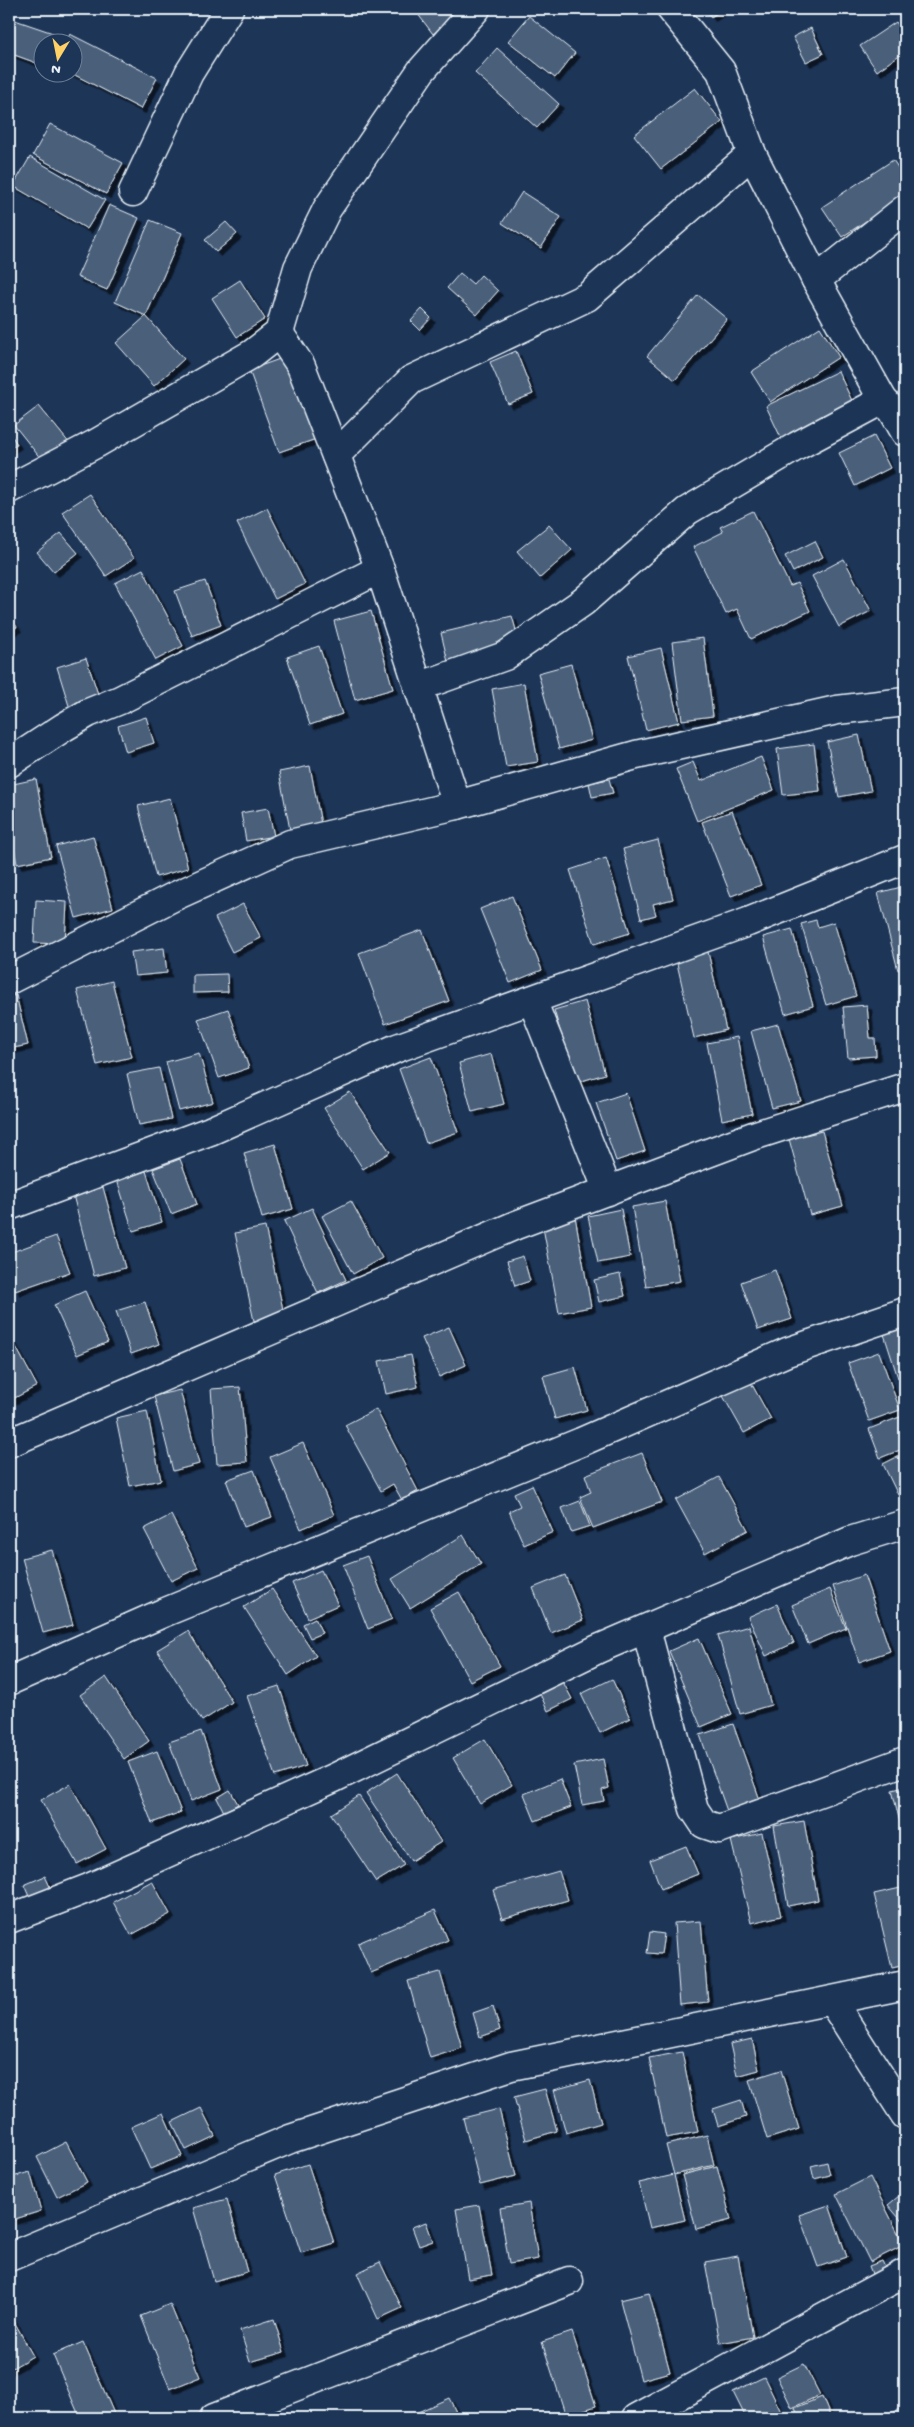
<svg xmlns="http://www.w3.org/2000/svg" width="914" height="2427" viewBox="0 0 914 2427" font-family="'Gochi Hand',sans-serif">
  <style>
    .building { fill: #495e7a; stroke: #e8f1f8; filter: url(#shadow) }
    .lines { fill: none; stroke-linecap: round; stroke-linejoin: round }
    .minor-casing { stroke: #e8f1f8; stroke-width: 31 }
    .minor { stroke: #1d3557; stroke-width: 28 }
  </style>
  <defs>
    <filter id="shadow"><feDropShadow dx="4.5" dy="4.5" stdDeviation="0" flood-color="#0009"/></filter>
  </defs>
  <rect width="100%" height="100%" fill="#1d3557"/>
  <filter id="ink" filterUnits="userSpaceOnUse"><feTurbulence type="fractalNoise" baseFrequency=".02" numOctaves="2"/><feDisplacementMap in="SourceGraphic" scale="10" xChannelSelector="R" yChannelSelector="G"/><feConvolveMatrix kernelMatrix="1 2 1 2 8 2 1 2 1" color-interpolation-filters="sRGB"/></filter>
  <g filter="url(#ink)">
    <g class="building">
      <polygon points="414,9 451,9 457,16 433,34"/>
      <polygon points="705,9 723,9 711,17"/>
      <polygon points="529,16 575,53 555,78 508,41"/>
      <polygon points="9,18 53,33 50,42 42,42 42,65 9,53"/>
      <polygon points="896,22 905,35 905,51 877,71 860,46"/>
      <polygon points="811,28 823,54 806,62 793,37"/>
      <polygon points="70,34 157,78 141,109 69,72 72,72 72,42 66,42"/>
      <polygon points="497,48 559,104 537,128 475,73"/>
      <polygon points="695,88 722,122 661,169 634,135"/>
      <polygon points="50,124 123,163 106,194 33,155"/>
      <polygon points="30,157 105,200 87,229 13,186"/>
      <polygon points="893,160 905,178 905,195 842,237 822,207"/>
      <polygon points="522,192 561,217 541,248 502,223"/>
      <polygon points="109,205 139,218 107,290 77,277"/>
      <polygon points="150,220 182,233 146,316 115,302"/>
      <polygon points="226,222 237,234 216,252 205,240"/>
      <polygon points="460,273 473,284 481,275 498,291 477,315 447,288"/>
      <polygon points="240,280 265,319 237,337 212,298"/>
      <polygon points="698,295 727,319 675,380 647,356"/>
      <polygon points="422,309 431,318 420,330 411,321"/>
      <polygon points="146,316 184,359 154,386 116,343"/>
      <polygon points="820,327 839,357 770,402 751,372"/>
      <polygon points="516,351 533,394 508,404 490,362"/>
      <polygon points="288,356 319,438 279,452 249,370"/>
      <polygon points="838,371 854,405 782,440 766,406"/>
      <polygon points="39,406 70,444 45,464 14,425"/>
      <polygon points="9,432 17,444 9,449"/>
      <polygon points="874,436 890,468 855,486 839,453"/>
      <polygon points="90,494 134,558 106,576 62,512"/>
      <polygon points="267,508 305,584 275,599 237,523"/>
      <polygon points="753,511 790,586 797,583 810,611 751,639 737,609 726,614 693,547 723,532 720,527"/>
      <polygon points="549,525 572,550 540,578 517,551"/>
      <polygon points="61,533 78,553 54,572 37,552"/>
      <polygon points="815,541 823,557 793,572 785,556"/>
      <polygon points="844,559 871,611 839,627 812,576"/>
      <polygon points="143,569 183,646 156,660 115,583"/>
      <polygon points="205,581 221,625 192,636 175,591"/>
      <polygon points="371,611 393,689 355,700 334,621"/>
      <polygon points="9,616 17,627 9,632"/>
      <polygon points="512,616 520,644 448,662 441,633"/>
      <polygon points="703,638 713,716 682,720 672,642"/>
      <polygon points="319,646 342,714 310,725 287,657"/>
      <polygon points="661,648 679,722 646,730 628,656"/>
      <polygon points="86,658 100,700 70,709 57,667"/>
      <polygon points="571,664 592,740 559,749 538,673"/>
      <polygon points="524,683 538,762 506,767 492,689"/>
      <polygon points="146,717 154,743 126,752 118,726"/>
      <polygon points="859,735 871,791 839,797 827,742"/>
      <polygon points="814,744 820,791 783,795 777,749"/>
      <polygon points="761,757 774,790 697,821 676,769 693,762 701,781"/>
      <polygon points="310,766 321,824 290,830 279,772"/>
      <polygon points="36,779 51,857 17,864 9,819 9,785"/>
      <polygon points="609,779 613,793 592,797 589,783"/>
      <polygon points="170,798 188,868 156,877 138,806"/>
      <polygon points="268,808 274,836 246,841 241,813"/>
      <polygon points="732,811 761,885 731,896 702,822"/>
      <polygon points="93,836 113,908 76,918 56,846"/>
      <polygon points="658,840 673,899 653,904 656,915 641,919 623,849"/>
      <polygon points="606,858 630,933 594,944 570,870"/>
      <polygon points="905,886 905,968 898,970 878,893"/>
      <polygon points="512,896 542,970 510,983 480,909"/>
      <polygon points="36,900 67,902 65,944 34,943"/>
      <polygon points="243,904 261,938 232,952 215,918"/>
      <polygon points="816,920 818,927 834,922 856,996 826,1005 801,924"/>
      <polygon points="792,929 813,1006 785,1014 763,937"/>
      <polygon points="422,930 449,1001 385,1024 359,953"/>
      <polygon points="164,948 167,973 135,976 131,952"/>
      <polygon points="708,952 726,1030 694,1038 676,959"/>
      <polygon points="227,974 228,992 193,993 193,975"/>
      <polygon points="112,981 132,1057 97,1065 77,990"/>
      <polygon points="16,995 28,1045 9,1049 9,997"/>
      <polygon points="585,1001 605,1074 575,1083 554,1010"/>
      <polygon points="867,1005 870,1038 875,1038 876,1056 848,1058 843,1007"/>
      <polygon points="228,1009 249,1068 219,1078 198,1019"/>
      <polygon points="778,1024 801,1101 772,1108 751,1031"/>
      <polygon points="737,1037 752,1114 722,1120 707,1043"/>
      <polygon points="199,1053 213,1102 179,1111 166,1062"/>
      <polygon points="491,1054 504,1104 472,1112 459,1063"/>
      <polygon points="431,1057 458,1132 426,1143 399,1069"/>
      <polygon points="159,1068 171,1119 139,1125 127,1074"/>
      <polygon points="350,1092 390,1152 363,1169 324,1108"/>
      <polygon points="626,1093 645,1151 616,1161 596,1103"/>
      <polygon points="822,1131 843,1206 810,1215 789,1139"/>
      <polygon points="275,1144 293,1209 262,1218 244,1153"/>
      <polygon points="180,1159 197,1204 171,1214 153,1169"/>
      <polygon points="146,1171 162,1222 133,1231 117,1180"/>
      <polygon points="103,1187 125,1268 94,1276 73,1195"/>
      <polygon points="351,1201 382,1258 353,1274 322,1216"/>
      <polygon points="665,1201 680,1281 646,1287 632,1207"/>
      <polygon points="312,1208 346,1280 318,1293 284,1221"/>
      <polygon points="621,1209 630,1257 598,1263 588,1216"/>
      <polygon points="575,1216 591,1307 559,1313 542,1222"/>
      <polygon points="265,1227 284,1314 254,1321 235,1233"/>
      <polygon points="56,1236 70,1272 15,1291 9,1273 9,1253"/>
      <polygon points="523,1256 530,1281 515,1286 507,1261"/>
      <polygon points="775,1270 792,1319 758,1330 741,1282"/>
      <polygon points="620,1274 625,1296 599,1302 594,1280"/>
      <polygon points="85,1291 108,1342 77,1355 54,1305"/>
      <polygon points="145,1302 159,1344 131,1354 116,1311"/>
      <polygon points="905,1324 905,1376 898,1378 883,1331"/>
      <polygon points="449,1327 466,1365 439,1377 422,1338"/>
      <polygon points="9,1334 37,1386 9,1401"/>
      <polygon points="879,1352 900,1410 869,1421 848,1363"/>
      <polygon points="411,1355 418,1387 386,1394 379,1361"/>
      <polygon points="575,1367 587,1410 555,1419 543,1376"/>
      <polygon points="750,1381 771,1419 744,1433 723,1396"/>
      <polygon points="240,1387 247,1462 217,1464 211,1389"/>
      <polygon points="180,1390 199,1464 173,1471 154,1396"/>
      <polygon points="376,1409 418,1491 402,1500 393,1484 381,1491 345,1425"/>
      <polygon points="147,1411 161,1480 130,1486 116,1418"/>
      <polygon points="905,1415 905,1448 880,1458 869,1429"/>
      <polygon points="303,1443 334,1515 301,1529 270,1457"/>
      <polygon points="642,1453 662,1502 593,1528 580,1497 591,1492 585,1475"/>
      <polygon points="905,1453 905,1491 898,1495 883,1464"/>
      <polygon points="254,1470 272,1517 244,1527 226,1480"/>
      <polygon points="719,1477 748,1530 705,1553 676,1500"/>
      <polygon points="532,1485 553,1532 524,1545 509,1511 520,1506 514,1493"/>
      <polygon points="580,1501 590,1526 571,1532 562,1508"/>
      <polygon points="171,1515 198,1568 171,1581 144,1529"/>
      <polygon points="463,1535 481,1564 410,1608 392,1579"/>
      <polygon points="52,1550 73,1625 43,1633 22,1558"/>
      <polygon points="367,1556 392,1619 368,1629 343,1565"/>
      <polygon points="321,1570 338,1605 308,1618 292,1583"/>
      <polygon points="565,1575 583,1620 551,1633 533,1588"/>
      <polygon points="864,1575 890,1651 859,1662 833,1586"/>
      <polygon points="272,1589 316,1656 288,1675 244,1607"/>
      <polygon points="830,1589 846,1628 808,1644 792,1605"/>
      <polygon points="459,1592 500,1666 470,1681 430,1608"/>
      <polygon points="777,1604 794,1643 766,1656 748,1617"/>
      <polygon points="315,1618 322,1633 310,1638 303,1624"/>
      <polygon points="749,1626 771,1705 740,1714 718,1635"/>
      <polygon points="188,1631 232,1702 202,1721 157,1650"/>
      <polygon points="699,1638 732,1714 701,1727 669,1651"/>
      <polygon points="106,1677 149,1741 124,1759 80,1695"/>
      <polygon points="612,1679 630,1718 600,1733 581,1694"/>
      <polygon points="563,1682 572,1699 548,1711 540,1694"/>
      <polygon points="279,1686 306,1766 275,1776 247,1696"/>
      <polygon points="733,1724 760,1800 727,1811 700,1735"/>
      <polygon points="201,1731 222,1789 191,1801 169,1742"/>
      <polygon points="485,1739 512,1785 480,1804 453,1758"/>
      <polygon points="157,1751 181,1812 152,1823 128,1762"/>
      <polygon points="603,1759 609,1788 602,1790 604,1801 582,1805 574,1765"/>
      <polygon points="397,1773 441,1842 411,1861 366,1793"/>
      <polygon points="560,1779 571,1807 535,1821 524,1794"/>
      <polygon points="70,1784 106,1849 77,1864 41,1800"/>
      <polygon points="905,1787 905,1843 892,1790"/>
      <polygon points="230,1790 238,1804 224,1812 217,1798"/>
      <polygon points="359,1796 404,1865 376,1882 331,1814"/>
      <polygon points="804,1821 818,1900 788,1906 774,1826"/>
      <polygon points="762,1833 781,1916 751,1923 731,1840"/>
      <polygon points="686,1846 698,1874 661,1889 650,1860"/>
      <polygon points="559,1871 568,1900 502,1919 493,1890"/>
      <polygon points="45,1876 52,1891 31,1901 24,1885"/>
      <polygon points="152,1881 170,1914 131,1935 113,1902"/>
      <polygon points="905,1887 905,1965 892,1968 874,1894"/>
      <polygon points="435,1910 448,1940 371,1973 358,1943"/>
      <polygon points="701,1921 708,2002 680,2005 674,1923"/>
      <polygon points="650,1932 664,1934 661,1954 647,1953"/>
      <polygon points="440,1972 462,2048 430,2058 408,1981"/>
      <polygon points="493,2006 500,2030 480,2037 473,2013"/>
      <polygon points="752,2039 759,2070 737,2076 730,2044"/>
      <polygon points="682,2052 698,2132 666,2138 649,2058"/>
      <polygon points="781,2070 799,2129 767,2139 749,2080"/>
      <polygon points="590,2080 601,2123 566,2133 554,2090"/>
      <polygon points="545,2089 557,2131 526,2140 514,2097"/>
      <polygon points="741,2100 746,2117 718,2126 713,2109"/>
      <polygon points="201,2108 215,2136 186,2150 172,2122"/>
      <polygon points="499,2109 516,2176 480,2185 463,2118"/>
      <polygon points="163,2113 182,2156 150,2169 131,2127"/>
      <polygon points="707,2135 714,2165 674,2175 666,2145"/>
      <polygon points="66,2142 87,2182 57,2197 37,2157"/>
      <polygon points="827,2162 830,2175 814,2179 811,2166"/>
      <polygon points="308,2164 334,2243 301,2253 275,2175"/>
      <polygon points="717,2166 731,2220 696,2229 682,2175"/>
      <polygon points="30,2172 41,2211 12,2220 9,2207 9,2178"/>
      <polygon points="674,2175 685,2220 650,2228 639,2183"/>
      <polygon points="870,2177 904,2245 870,2262 836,2194"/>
      <polygon points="905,2191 905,2225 888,2205"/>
      <polygon points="227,2199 247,2272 214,2281 193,2208"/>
      <polygon points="529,2203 538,2259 509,2264 500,2208"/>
      <polygon points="479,2205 492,2275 468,2279 456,2209"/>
      <polygon points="829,2205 847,2257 818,2267 799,2215"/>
      <polygon points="426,2222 433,2241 419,2246 412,2227"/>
      <polygon points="738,2256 753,2337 720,2343 705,2262"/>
      <polygon points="882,2261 889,2276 875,2282 869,2266"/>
      <polygon points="380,2262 402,2308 378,2319 357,2273"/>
      <polygon points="649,2293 670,2372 641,2380 620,2300"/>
      <polygon points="170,2304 200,2377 170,2389 141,2316"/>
      <polygon points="9,2312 33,2356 9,2370"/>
      <polygon points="274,2319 284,2352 250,2362 240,2330"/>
      <polygon points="572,2332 596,2406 566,2416 542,2342"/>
      <polygon points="83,2342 115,2416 111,2418 80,2418 53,2355"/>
      <polygon points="804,2364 820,2395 792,2408 777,2377"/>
      <polygon points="764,2377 784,2418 746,2418 733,2392"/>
      <polygon points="822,2397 831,2418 799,2418 795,2408"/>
      <polygon points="449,2398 459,2418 421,2418 418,2412"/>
      <polygon points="903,2408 905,2418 879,2418"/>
    </g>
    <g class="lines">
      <defs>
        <g id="minor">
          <polyline points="671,9 721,71 752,154 816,280 883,400 893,411 905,432"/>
          <polyline points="133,192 189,73 229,9"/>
          <polyline points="816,280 905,209"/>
          <polyline points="279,333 301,366 380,569 457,805"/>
          <polyline points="336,455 411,380 587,297 752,154"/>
          <polyline points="9,489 97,443 252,354 279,333 298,268 327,209 421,71 476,9"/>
          <polyline points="418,687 505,656 583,602 687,511 797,446 883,400"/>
          <polyline points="9,763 64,727 88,713 120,700 380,569"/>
          <polyline points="9,980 173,897 290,844 457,805 636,755 837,710 905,702"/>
          <polyline points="532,1000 608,1191"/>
          <polyline points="9,1206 210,1131 397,1048 748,922 905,859"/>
          <polyline points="9,1443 516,1225 753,1136 905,1087"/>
          <polyline points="646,1629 694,1809 704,1824 719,1829 905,1761"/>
          <polyline points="9,1681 163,1613 581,1442 787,1352 905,1312"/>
          <polyline points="9,1919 89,1888 334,1778 598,1649 850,1541 905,1524"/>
          <polyline points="832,2001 905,2115"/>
          <polyline points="9,2257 290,2139 511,2066 905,1985"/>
          <polyline points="214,2418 569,2281"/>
          <polyline points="636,2418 905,2273"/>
        </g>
      </defs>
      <use href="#minor" class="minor-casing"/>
      <use href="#minor" class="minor"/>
    </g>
  </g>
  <rect width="914" height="2427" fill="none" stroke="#1d3557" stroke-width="30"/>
  <rect x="15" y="15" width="884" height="2397" fill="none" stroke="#e8f1f8" stroke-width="2" filter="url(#ink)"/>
  <g transform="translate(58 58) rotate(190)"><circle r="24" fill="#1d3557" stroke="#6e8097"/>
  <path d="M0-4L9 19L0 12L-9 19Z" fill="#ffd166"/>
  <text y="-8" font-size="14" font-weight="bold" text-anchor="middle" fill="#e8f1f8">N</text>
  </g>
</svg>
